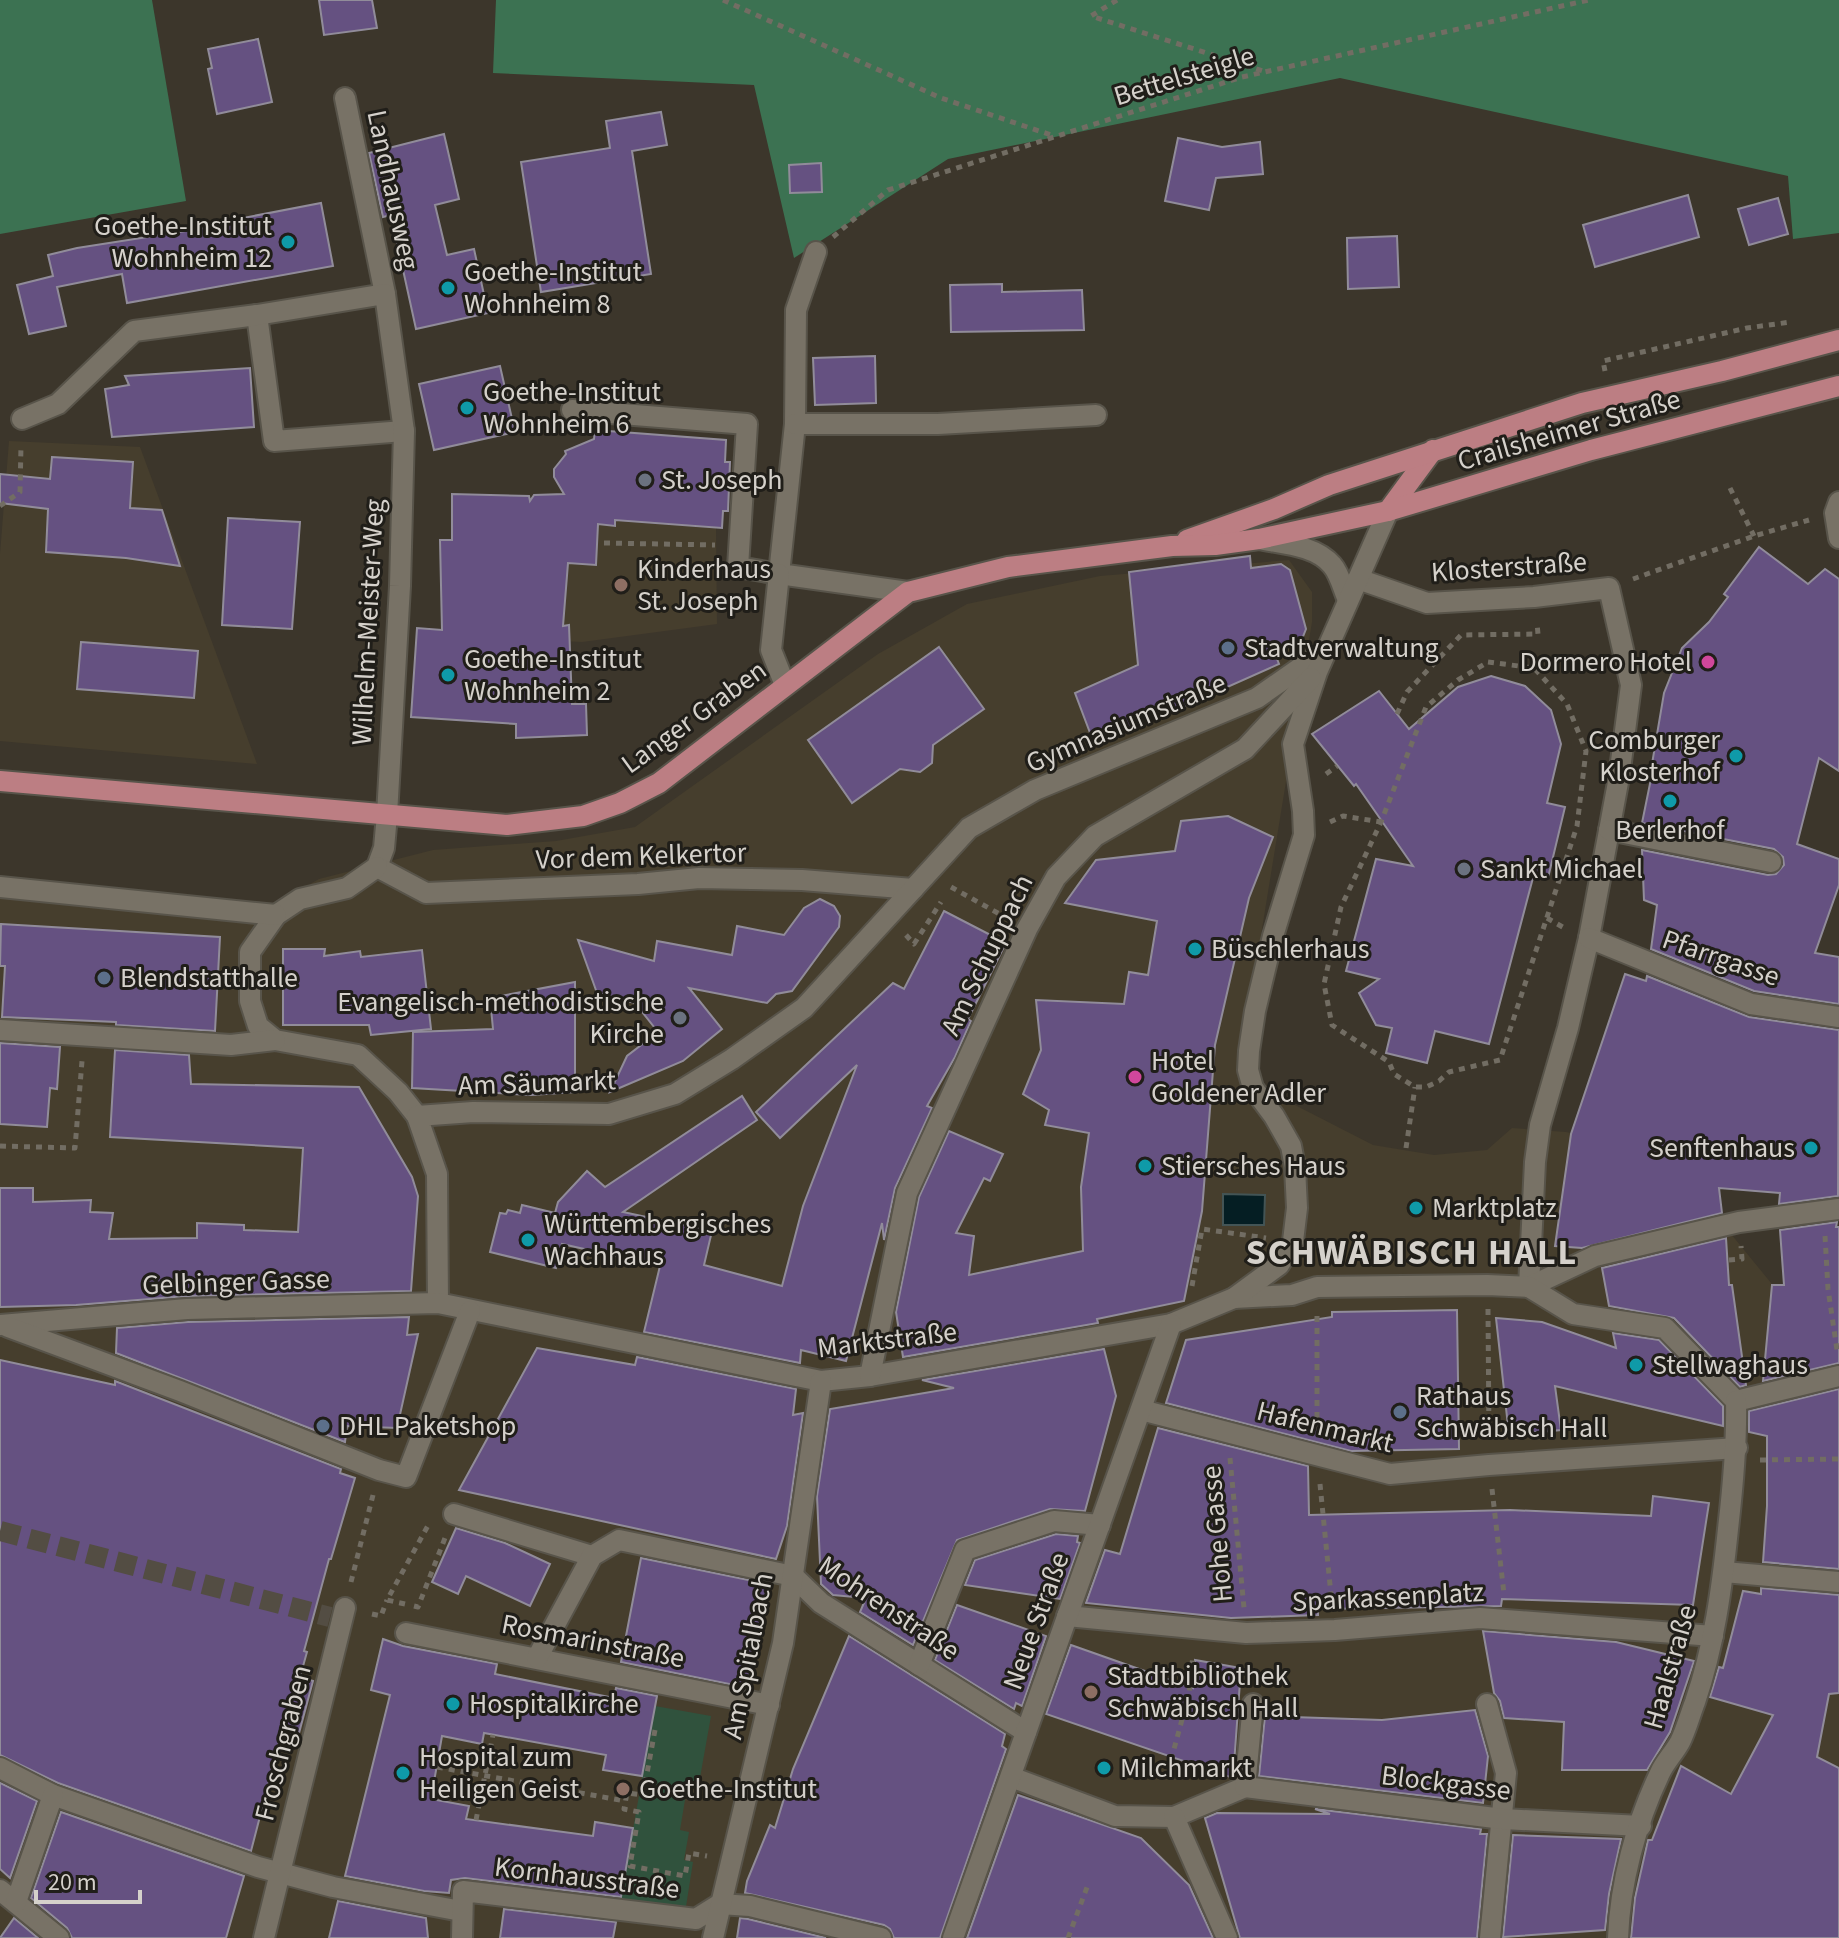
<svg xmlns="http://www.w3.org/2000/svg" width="1839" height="1938" viewBox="0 0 1839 1938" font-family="'Source Sans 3',sans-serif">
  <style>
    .built { fill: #463e2d }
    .green { fill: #30523d }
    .forest { fill: #3c7252 }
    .water { fill: #051e23; stroke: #435455; stroke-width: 2 }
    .building { fill: #655181; stroke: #918c9a; stroke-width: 2 }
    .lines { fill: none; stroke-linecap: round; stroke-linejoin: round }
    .minor-tunnel { stroke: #534d43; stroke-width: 20; stroke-dasharray: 20 10; stroke-linecap: butt }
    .minor-casing { stroke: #58544a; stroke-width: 24 }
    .major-casing { stroke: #58544a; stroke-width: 24 }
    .path { stroke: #726d63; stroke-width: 5; stroke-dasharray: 6 6; stroke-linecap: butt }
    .minor { stroke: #787266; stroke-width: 20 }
    .major { stroke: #bc7e83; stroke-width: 20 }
    .culture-dot { fill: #0f9aa8; stroke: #201e19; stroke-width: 3 }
    .worship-dot { fill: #6b7280; stroke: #201e19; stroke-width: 3 }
    .education-dot { fill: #8d6e63; stroke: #201e19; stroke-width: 3 }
    .service-dot { fill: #5c6f8a; stroke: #201e19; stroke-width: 3 }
    .hotel-dot { fill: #d1479c; stroke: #201e19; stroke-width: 3 }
    .labels { text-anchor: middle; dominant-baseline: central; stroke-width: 6; stroke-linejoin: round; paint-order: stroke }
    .street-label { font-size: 28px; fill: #d5d1cb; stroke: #201e19 }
    .poi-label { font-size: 28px; fill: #d5d1cb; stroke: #201e19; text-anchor: start }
    .district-label { font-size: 36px; font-weight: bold; letter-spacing: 2px; fill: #d5d1cb; stroke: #201e19 }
  </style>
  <rect width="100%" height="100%" fill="#3c362b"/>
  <g class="built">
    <polygon points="9,441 140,447 257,764 0,741 0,554"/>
    <polygon points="615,520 716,528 717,624 582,642 523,639 523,627 591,524 615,526"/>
    <polygon points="1289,560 1312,592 1312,622 1238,1076 1373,1145 1434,1155 1487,1150 1512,1128 1566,1132 1668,1157 1839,1366 1839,1938 0,1938 0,891 255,915 319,879 433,850 556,841 635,827 878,654 967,604 1100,576"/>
  </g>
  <polygon class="green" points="655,1706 711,1716 698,1789 687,1788 680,1830 689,1832 684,1860 693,1862 685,1913 620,1902"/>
  <g class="forest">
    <polygon points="0,0 152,0 186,201 0,234"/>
    <polygon points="496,0 1839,0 1839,233 1793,239 1788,176 1340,78 948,159 794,258 754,85 493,73"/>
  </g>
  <polygon class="water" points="1223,1194 1265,1195 1264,1225 1223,1225"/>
  <g class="building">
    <polygon points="319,0 372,0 377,28 324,35"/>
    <polygon points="258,39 272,102 217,114 208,69 212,68 208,49"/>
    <polygon points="661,112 667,145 632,151 651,274 541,292 521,162 610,148 606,121"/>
    <polygon points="444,134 459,199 435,205 447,255 474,249 488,313 416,329 391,215 383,217 369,153"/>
    <polygon points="1178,138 1222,147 1260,142 1263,174 1216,178 1209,210 1165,201"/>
    <polygon points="821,163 822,192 790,193 789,165"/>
    <polygon points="1688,195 1699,237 1595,267 1583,225"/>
    <polygon points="1778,198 1788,234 1749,245 1738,209"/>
    <polygon points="321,203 333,266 127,303 122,274 57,287 66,326 29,334 17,285 53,276 48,255 77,248 244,222 243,218"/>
    <polygon points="1397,236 1399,287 1348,289 1347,238"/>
    <polygon points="1002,284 1002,292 1082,290 1084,330 951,332 950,285"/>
    <polygon points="875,356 876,403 815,405 813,358"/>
    <polygon points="500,366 515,432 434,450 419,384"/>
    <polygon points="250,368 254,427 112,437 105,389 129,385 125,376"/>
    <polygon points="595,430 726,440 725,462 730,462 728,511 723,511 722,528 615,520 615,526 598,524 596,565 568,563 563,626 569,625 572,704 586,704 587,735 516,738 516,724 411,717 417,628 442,630 440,540 452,540 452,494 529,496 530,501 534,495 564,494 554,477 554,469 566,454 565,451 594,439"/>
    <polygon points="52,457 133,462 130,508 162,510 180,566 126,558 46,552 48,509 0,503 0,474 50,479"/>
    <polygon points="228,518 300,522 292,629 222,625"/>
    <polygon points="1759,547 1808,584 1825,569 1839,579 1839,771 1819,758 1797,844 1839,859 1839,885 1815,953 1839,957 1839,1004 1754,991 1651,949 1657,905 1644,900 1642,850 1768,875 1776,874 1784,865 1783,857 1774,849 1642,823 1654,764 1652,764 1664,693 1682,648 1709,622 1728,597 1724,594"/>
    <polygon points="1250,556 1251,568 1281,564 1290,570 1306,629 1302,639 1274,651 1279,664 1095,746 1075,693 1138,665 1129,572"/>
    <polygon points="81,642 198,651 194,698 77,689"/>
    <polygon points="939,647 984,709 933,745 932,763 920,772 900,769 852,803 808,740"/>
    <polygon points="1491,676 1525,686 1551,710 1561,744 1547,803 1565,807 1548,878 1534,874 1489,1044 1435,1031 1427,1063 1386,1053 1392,1028 1376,1025 1359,993 1379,979 1346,971 1376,859 1413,866 1356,784 1354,786 1312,734 1379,691 1409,729 1458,687"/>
    <polygon points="1228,816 1273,837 1249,898 1215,1045 1202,1211 1184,1301 1097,1319 1098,1323 903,1357 896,1312 919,1197 949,1131 1003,1154 990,1181 984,1178 956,1233 974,1236 969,1275 1083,1251 1081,1187 1089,1133 1045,1125 1049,1110 1023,1094 1041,1050 1036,1000 1124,1004 1129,972 1148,975 1157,921 1065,903 1096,860 1175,851 1181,821"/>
    <polygon points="820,899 834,906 840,916 839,927 792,991 776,994 767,1003 689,988 722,1029 683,1061 610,1092 627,1056 658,1032 635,1003 597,993 578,940 654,961 657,941 732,955 737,926 784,935 804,908"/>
    <polygon points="944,911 1006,943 968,1019 971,1021 955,1057 927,1106 932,1108 895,1188 884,1240 882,1223 846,1361 801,1350 800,1363 644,1332 660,1266 562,1244 556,1268 490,1252 500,1213 506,1214 508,1210 520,1213 522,1205 555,1213 558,1202 587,1171 605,1187 742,1096 757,1120 623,1212 712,1231 704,1265 782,1286 803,1206 857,1065 780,1138 756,1112 893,983 904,989"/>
    <polygon points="1,924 220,937 215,1031 116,1025 116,1022 2,1017 5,966 0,966"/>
    <polygon points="283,949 325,949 324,956 360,951 361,957 422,950 431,1029 371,1035 369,1025 283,1025"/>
    <polygon points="1625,974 1646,981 1647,976 1749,1017 1839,1030 1838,1196 1779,1204 1780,1193 1719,1188 1722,1213 1582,1248 1555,1246 1571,1134"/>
    <polygon points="575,982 575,1092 531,1095 412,1088 413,1032 493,1029 490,998"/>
    <polygon points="0,1043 60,1047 57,1089 50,1088 47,1127 0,1124"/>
    <polygon points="115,1050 189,1055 191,1084 359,1087 412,1177 418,1196 411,1291 187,1296 76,1305 0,1307 0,1188 33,1188 33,1202 91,1200 90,1212 113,1213 109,1239 197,1238 197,1223 244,1225 244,1230 298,1232 303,1148 110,1137"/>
    <polygon points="1837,1222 1836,1227 1839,1227 1839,1363 1763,1381 1772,1285 1784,1285 1780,1230"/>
    <polygon points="1726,1238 1729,1285 1732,1285 1746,1385 1740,1387 1674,1318 1609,1306 1602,1268"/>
    <polygon points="1457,1310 1459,1449 1351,1451 1166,1403 1186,1340 1332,1317 1332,1312"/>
    <polygon points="409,1317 407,1335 418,1334 397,1428 347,1426 345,1442 116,1353 117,1328 188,1322"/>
    <polygon points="1496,1318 1542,1322 1616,1348 1613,1333 1659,1340 1723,1406 1723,1426 1555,1386 1561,1430 1509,1435"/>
    <polygon points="537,1348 635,1365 637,1357 796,1389 793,1415 803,1413 787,1526 776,1559 459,1490"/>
    <polygon points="1104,1349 1116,1396 1085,1511 1050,1509 957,1540 913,1645 860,1612 866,1598 833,1595 821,1584 817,1496 830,1409 954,1388 922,1380"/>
    <polygon points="0,1360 115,1385 115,1381 341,1469 340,1473 355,1478 331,1559 329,1559 304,1651 307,1652 300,1677 313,1681 295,1748 279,1743 251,1851 58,1783 0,1755"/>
    <polygon points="1839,1389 1839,1569 1763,1562 1767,1506 1767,1436 1749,1432 1749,1411"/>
    <polygon points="1158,1428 1308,1466 1309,1515 1510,1510 1651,1516 1653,1496 1709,1503 1693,1605 1502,1599 1501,1606 1318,1609 1318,1615 1231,1618 1086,1603 1105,1550 1120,1554"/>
    <polygon points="456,1528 505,1543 550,1564 530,1606 466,1576 458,1594 432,1582"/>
    <polygon points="1056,1534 1078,1536 1077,1542 1080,1543 1060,1599 965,1585 975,1560"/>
    <polygon points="641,1558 768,1584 749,1688 621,1662"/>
    <polygon points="1761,1588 1839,1595 1839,1693 1829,1694 1817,1757 1839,1768 1839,1938 1631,1938 1635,1898 1648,1840 1652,1840 1681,1766 1731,1794 1773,1715 1710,1697 1719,1667 1723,1668 1743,1591 1761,1594"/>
    <polygon points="957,1605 1046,1636 1022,1706 1016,1703 1014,1709 935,1660"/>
    <polygon points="1483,1631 1616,1642 1694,1661 1670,1732 1647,1770 1562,1770 1564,1722 1504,1718 1500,1701 1494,1693"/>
    <polygon points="849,1636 1005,1734 1002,1746 1006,1749 940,1938 894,1938 890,1929 884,1925 745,1893 747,1881 770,1825 775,1828 793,1769"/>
    <polygon points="383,1639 403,1646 497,1664 495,1674 614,1698 616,1688 657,1696 642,1776 603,1770 606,1755 484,1733 482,1744 442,1736 431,1799 469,1806 466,1819 593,1836 595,1822 633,1828 621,1897 465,1878 451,1880 449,1893 424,1891 345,1876 390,1695 371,1690"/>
    <polygon points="1071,1645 1193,1688 1195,1660 1241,1668 1233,1778 1046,1714"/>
    <polygon points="1475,1710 1488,1756 1483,1803 1259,1776 1265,1716 1382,1720"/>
    <polygon points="0,1783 37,1801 10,1878 0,1869"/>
    <polygon points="1018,1795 1141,1838 1189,1885 1213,1938 967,1938"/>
    <polygon points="1315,1809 1481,1829 1480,1834 1487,1834 1477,1938 1240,1938 1205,1818 1217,1813 1330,1814"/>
    <polygon points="61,1812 244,1876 226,1938 72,1938 67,1928 31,1898"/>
    <polygon points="1513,1835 1621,1839 1609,1894 1605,1930 1503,1937"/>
    <polygon points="338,1901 426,1918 428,1938 329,1938"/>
    <polygon points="504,1909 616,1922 613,1938 500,1938"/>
    <polygon points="14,1918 38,1938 0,1938"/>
    <polygon points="740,1918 748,1919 826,1938 737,1938"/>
  </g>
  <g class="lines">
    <polyline class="minor-tunnel" points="0,1531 330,1617"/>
    <defs>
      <g id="minor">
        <polyline points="345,98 385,294"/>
        <polyline points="816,252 796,310 795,424 779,574 908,592"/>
        <polyline points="257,315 274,441 404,431"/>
        <polyline points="572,410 747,424 738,567 779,574 771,650 785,685"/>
        <polyline points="22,419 58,404 134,331 257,315 385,294 404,431 400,586 387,815 384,848 377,867"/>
        <polyline points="795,424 938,424 1096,415"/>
        <polyline points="1839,502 1835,513 1839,538"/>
        <path d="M 1259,539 C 1283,544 1315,545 1332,565 C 1340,574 1343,589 1348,600"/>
        <polyline points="1358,579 1427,603 1534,597 1609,588 1631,685 1619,777 1589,938 1568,1028 1540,1125 1535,1162 1529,1287"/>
        <polyline points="1609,830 1771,862"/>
        <polyline points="377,867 426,893 638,884 699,878 802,880 913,889"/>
        <polyline points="377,867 347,888 300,899 276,915 250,952 250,1001 258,1026 275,1040 358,1055 398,1092 417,1116"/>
        <polyline points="0,887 276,915"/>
        <polyline points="1589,938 1751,1004 1839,1017"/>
        <polyline points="0,1030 231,1045 275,1040"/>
        <polyline points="1529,1287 1595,1256 1739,1222 1839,1209"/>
        <polyline points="1234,1298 1292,1295 1317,1287 1487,1285 1529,1287 1573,1314 1665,1328 1736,1401"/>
        <polyline points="438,1303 437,1174 417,1116 473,1112 609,1114 675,1094 732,1059 804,1008 969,828 1035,790 1257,698 1327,649"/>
        <polyline points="0,1325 187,1309 438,1303 821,1381 870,1376 1171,1324 1234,1298 1279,1265 1289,1249 1293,1241 1297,1208 1295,1167 1291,1146 1274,1116 1253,1088 1248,1070 1249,1051 1255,1011 1273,936 1304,835 1303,811 1293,744 1317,672 1388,511"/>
        <polyline points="8,1327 180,1391 379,1470 406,1477 470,1311"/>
        <polyline points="870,1376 907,1193 1027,929 1056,877 1095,836 1245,749 1311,678"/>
        <polyline points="1736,1401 1839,1376"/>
        <polyline points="1141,1410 1390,1474 1489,1465 1737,1448"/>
        <polyline points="454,1514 592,1556"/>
        <polyline points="1724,1572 1839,1582"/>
        <polyline points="1067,1616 1246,1633 1335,1630 1480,1618 1713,1636"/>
        <polyline points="406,1633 769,1705"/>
        <polyline points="537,1658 592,1556 619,1540 793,1576 821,1603 1026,1732"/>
        <polyline points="919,1665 965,1550 1054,1521 1100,1525"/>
        <polyline points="1487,1704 1506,1773 1490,1938"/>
        <polyline points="0,1768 53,1795 258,1867 333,1887 461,1911"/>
        <polyline points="1011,1777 1115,1816 1174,1817 1245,1787 1253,1704"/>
        <polyline points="1245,1787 1503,1819 1641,1826"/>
        <polyline points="1174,1817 1227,1938"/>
        <polyline points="0,1890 59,1938"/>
        <polyline points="16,1902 53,1795"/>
        <polyline points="720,1904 750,1906 881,1938"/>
        <polyline points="264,1938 345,1608"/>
        <polyline points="462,1938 463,1891 696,1919 720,1904"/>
        <polyline points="713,1938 783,1643 821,1381"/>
        <polyline points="953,1938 1171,1324"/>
        <path d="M 1618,1938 C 1620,1883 1636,1823 1660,1773 C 1665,1762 1674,1753 1680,1742 C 1686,1730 1690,1715 1695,1702 C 1714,1647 1722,1587 1728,1529 C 1733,1486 1737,1444 1736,1401"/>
      </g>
      <g id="major">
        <polyline points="1388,511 1433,450"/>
        <polyline points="1187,540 1274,509 1329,485 1582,403 1722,371 1839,340"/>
        <polyline points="0,781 507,825 583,816 620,803 659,783 908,592 1008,567 1172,546 1215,545 1259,539 1388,511 1591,450 1839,386"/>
      </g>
    </defs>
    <use href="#minor" class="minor-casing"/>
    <use href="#major" class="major-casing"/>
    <g class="path">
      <polyline points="723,0 941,98 1054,136"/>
      <polyline points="1117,0 1091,16 1263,71"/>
      <polyline points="833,237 888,190 1242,77 1589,0"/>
      <polyline points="1605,371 1603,361 1747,328 1791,322"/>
      <polyline points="1730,488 1754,536"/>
      <polyline points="0,506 20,492 21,446"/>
      <polyline points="604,543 715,545"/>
      <polyline points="1633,579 1754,536 1809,520"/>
      <polygon points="1488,662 1534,668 1567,704 1586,751 1577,826 1500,1060 1449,1072 1439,1081 1426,1087 1415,1087 1394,1074 1389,1062 1332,1025 1324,984 1341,907 1381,822 1426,707 1458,680"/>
      <polyline points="1397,714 1407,692 1461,635 1538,634 1537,623"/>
      <polyline points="1326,774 1337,766"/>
      <polyline points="1330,822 1343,816 1381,822"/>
      <polyline points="951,887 1005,917"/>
      <polyline points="1547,918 1566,929"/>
      <polyline points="906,935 914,944 941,902"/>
      <polyline points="0,1146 75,1148 82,1061"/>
      <polyline points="1406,1148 1415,1087"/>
      <polyline points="1825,1236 1828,1289 1837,1350"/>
      <polyline points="1729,1260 1742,1259 1741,1246"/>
      <polyline points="1192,1286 1202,1229 1266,1238"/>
      <polyline points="1488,1309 1489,1439"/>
      <polyline points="1317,1430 1317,1316"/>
      <polyline points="1230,1458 1244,1608"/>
      <polyline points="1760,1460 1839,1459"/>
      <polyline points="1320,1484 1332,1605"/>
      <polyline points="1492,1489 1504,1594"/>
      <polyline points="351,1582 373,1495"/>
      <polyline points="405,1604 387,1600 430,1522"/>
      <polyline points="414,1606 418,1607 445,1538"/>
      <polyline points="372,1614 381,1616 387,1600"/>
      <polyline points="655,1730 643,1795 627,1793 624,1809 639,1812 630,1866 685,1876 689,1853 707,1856"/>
      <polyline points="1171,1760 1189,1694 1193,1655"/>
      <polyline points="437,1767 625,1801"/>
      <polyline points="476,1820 493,1735"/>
      <polyline points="1068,1938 1089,1882"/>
    </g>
    <use href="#minor" class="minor"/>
    <use href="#major" class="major"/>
  </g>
  <g class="culture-dot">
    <circle cx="288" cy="242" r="8"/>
    <circle cx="448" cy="288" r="8"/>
    <circle cx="467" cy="408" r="8"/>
    <circle cx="448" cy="675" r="8"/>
    <circle cx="1736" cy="756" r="8"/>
    <circle cx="1670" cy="801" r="8"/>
    <circle cx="1195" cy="949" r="8"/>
    <circle cx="1811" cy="1148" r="8"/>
    <circle cx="1145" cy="1166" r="8"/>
    <circle cx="1416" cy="1208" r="8"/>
    <circle cx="528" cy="1240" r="8"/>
    <circle cx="1636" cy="1365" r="8"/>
    <circle cx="453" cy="1704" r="8"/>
    <circle cx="1104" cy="1768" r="8"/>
    <circle cx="403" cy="1773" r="8"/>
  </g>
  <g class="worship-dot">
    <circle cx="645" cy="480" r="8"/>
    <circle cx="1464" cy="869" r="8"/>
    <circle cx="680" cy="1018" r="8"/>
  </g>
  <g class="education-dot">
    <circle cx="621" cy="585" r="8"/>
    <circle cx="1091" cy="1692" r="8"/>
    <circle cx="623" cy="1789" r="8"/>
  </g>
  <g class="service-dot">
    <circle cx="1228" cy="648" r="8"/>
    <circle cx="104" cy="978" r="8"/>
    <circle cx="1400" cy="1412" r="8"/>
    <circle cx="323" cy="1426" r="8"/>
  </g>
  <g class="hotel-dot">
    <circle cx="1708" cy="662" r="8"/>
    <circle cx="1135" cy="1077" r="8"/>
  </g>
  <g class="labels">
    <g class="street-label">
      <text transform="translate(1184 76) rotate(-17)">Bettelsteigle</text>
      <text transform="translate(393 190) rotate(78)">Landhausweg</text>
      <text transform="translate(1569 430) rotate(-16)">Crailsheimer Straße</text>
      <text transform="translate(1509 567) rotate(-4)">Klosterstraße</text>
      <text transform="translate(368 622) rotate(-87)">Wilhelm-Meister-Weg</text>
      <text transform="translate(694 717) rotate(-36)">Langer Graben</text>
      <text transform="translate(1126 723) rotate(-23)">Gymnasiumstraße</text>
      <text transform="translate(641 856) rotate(-2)">Vor dem Kelkertor</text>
      <text transform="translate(987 955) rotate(-64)">Am Schuppach</text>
      <text transform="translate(1721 958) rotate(19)">Pfarrgasse</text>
      <text transform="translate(537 1083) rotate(-2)">Am Säumarkt</text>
      <text transform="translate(236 1282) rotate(-2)">Gelbinger Gasse</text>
      <text transform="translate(887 1340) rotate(-7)">Marktstraße</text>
      <text transform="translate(1325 1427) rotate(14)">Hafenmarkt</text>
      <text transform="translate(1217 1534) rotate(-95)">Hohe Gasse</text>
      <text transform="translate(1388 1597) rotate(-3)">Sparkassenplatz</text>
      <text transform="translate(889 1608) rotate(34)">Mohrenstraße</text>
      <text transform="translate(1036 1621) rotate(-70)">Neue Straße</text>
      <text transform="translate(593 1641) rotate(11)">Rosmarinstraße</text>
      <text transform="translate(748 1656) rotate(-79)">Am Spitalbach</text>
      <text transform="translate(1670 1667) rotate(-74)">Haalstraße</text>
      <text transform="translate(283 1743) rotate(-76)">Froschgraben</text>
      <text transform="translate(1446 1783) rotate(7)">Blockgasse</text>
      <text transform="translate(587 1878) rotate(7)">Kornhausstraße</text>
    </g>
    <g class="poi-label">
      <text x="272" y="226" text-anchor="end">Goethe-Institut<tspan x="272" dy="32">Wohnheim 12</tspan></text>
      <text x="464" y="272">Goethe-Institut<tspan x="464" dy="32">Wohnheim 8</tspan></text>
      <text x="483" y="392">Goethe-Institut<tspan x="483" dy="32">Wohnheim 6</tspan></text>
      <text x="661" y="480">St. Joseph</text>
      <text x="637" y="569">Kinderhaus<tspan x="637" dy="32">St. Joseph</tspan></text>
      <text x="1244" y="648">Stadtverwaltung</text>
      <text x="464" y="659">Goethe-Institut<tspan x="464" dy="32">Wohnheim 2</tspan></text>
      <text x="1692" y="662" text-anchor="end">Dormero Hotel</text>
      <text x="1720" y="740" text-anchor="end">Comburger<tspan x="1720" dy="32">Klosterhof</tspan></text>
      <text x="1670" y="830" text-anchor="middle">Berlerhof</text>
      <text x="1480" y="869">Sankt Michael</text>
      <text x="1211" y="949">Büschlerhaus</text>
      <text x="120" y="978">Blendstatthalle</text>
      <text x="664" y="1002" text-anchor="end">Evangelisch-methodistische<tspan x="664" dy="32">Kirche</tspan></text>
      <text x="1151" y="1061">Hotel<tspan x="1151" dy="32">Goldener Adler</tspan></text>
      <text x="1795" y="1148" text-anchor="end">Senftenhaus</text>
      <text x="1161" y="1166">Stiersches Haus</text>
      <text x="1432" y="1208">Marktplatz</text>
      <text x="544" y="1224">Württembergisches<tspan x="544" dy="32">Wachhaus</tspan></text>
      <text x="1652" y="1365">Stellwaghaus</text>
      <text x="1416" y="1396">Rathaus<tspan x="1416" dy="32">Schwäbisch Hall</tspan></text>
      <text x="339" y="1426">DHL Paketshop</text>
      <text x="1107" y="1676">Stadtbibliothek<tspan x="1107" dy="32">Schwäbisch Hall</tspan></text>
      <text x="469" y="1704">Hospitalkirche</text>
      <text x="419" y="1757">Hospital zum<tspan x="419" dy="32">Heiligen Geist</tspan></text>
      <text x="1120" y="1768">Milchmarkt</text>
      <text x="639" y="1789">Goethe-Institut</text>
    </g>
    <g class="district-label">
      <text x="1412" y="1252">SCHWÄBISCH HALL</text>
    </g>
  </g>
  <path d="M36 1890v12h104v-12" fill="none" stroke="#d5d1cb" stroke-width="4"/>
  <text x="48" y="1890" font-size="24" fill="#d5d1cb" stroke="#201e19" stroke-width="6" paint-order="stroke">20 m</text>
</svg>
